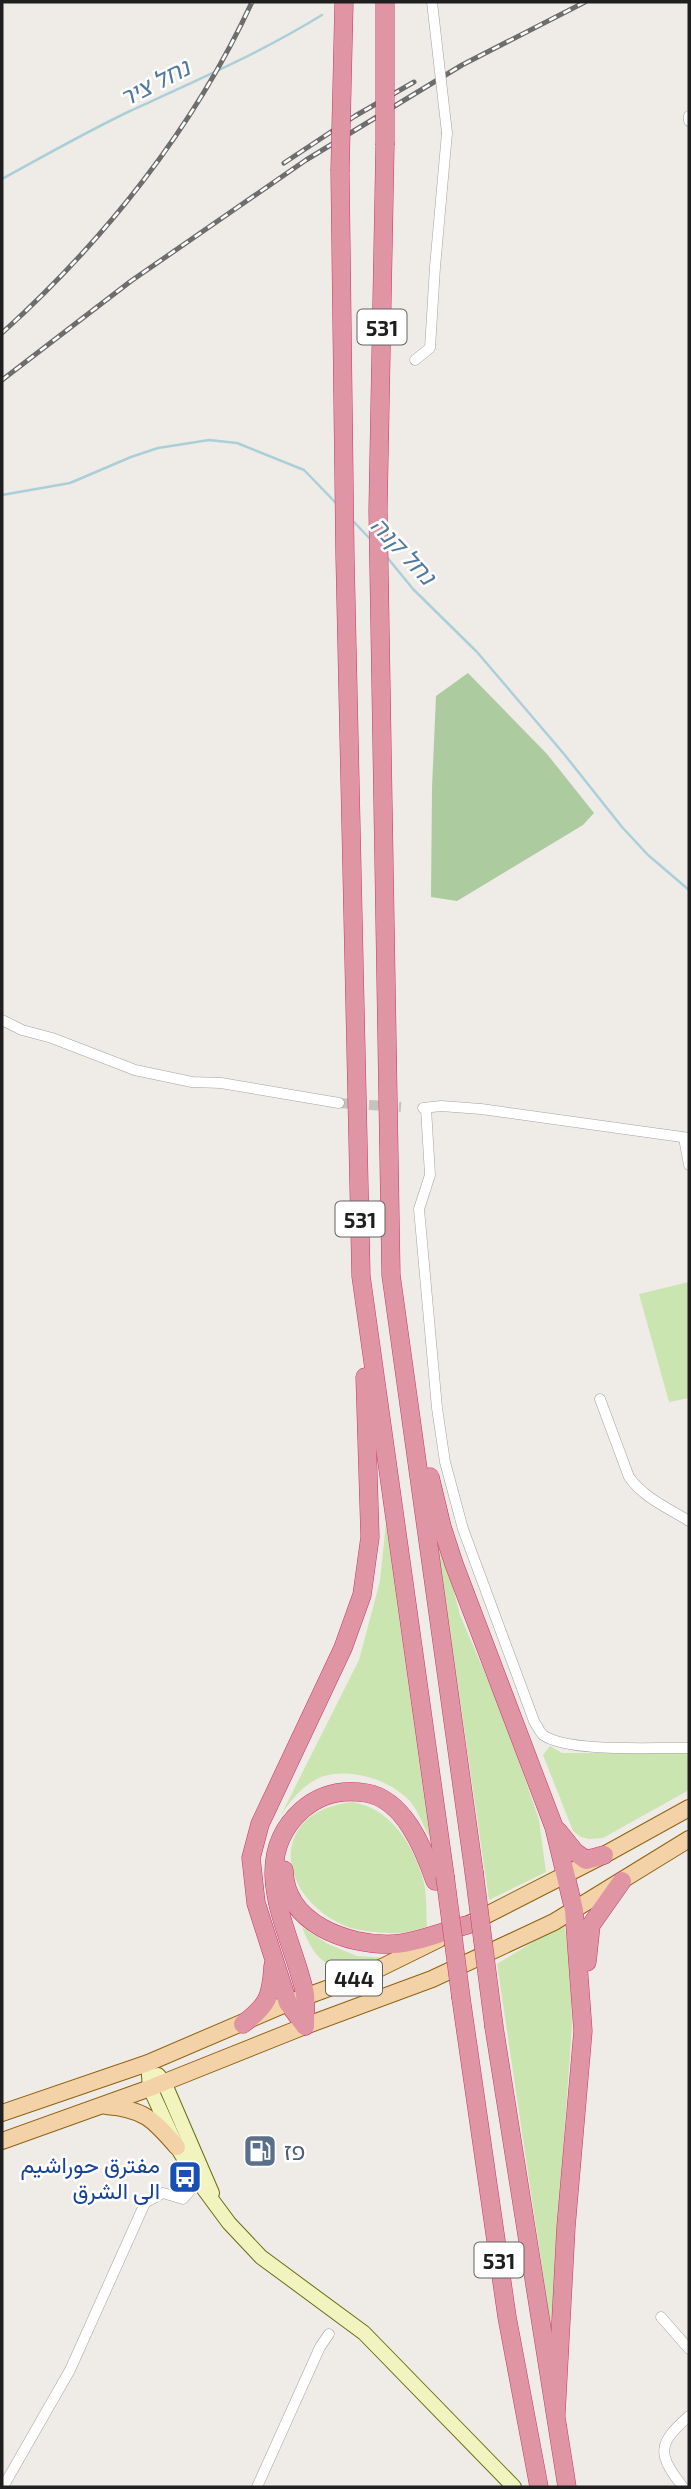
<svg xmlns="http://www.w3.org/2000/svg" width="691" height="2489" viewBox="0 0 691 2489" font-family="'Exo 2',Vazirmatn,'Noto Sans Hebrew',sans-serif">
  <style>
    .grass { fill: #cbe5b1 }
    .forest { fill: #accb9f }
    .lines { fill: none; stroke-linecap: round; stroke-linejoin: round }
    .stream { stroke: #abcfd9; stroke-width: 2.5 }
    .street-tunnel { stroke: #c5c3bf; stroke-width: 10; stroke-dasharray: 10 5; stroke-linecap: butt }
    .street-casing { stroke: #a3a3a3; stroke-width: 11 }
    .secondary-casing { stroke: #656e0e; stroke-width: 16 }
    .primary-casing { stroke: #8e620d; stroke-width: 18 }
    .highway-casing { stroke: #cc356a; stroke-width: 19 }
    .street { stroke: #fff; stroke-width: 10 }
    .secondary { stroke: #f2f4c0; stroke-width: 14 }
    .primary { stroke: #f4d2a7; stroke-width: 16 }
    .highway { stroke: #e095a4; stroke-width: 18 }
    .rail-casing { stroke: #6d6d6d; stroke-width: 5 }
    .rail { stroke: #fff; stroke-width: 2.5; stroke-dasharray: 8; stroke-linecap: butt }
    .street-bridge-casing { stroke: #a3a3a3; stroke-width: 11; stroke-linecap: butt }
    .highway-bridge-casing { stroke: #cc356a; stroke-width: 19; stroke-linecap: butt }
    .street-bridge { stroke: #fff; stroke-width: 10 }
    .highway-bridge { stroke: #e095a4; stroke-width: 18 }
    .labels { text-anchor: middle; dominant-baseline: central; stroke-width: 5; stroke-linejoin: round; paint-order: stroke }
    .shield { fill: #fff; stroke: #626262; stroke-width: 2 }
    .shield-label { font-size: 21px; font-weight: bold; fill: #1f1f1f }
    .service-label { font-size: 23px; fill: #4e5e75; stroke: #fff; text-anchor: start }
    .transit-label { font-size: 23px; fill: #164399; stroke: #fff; text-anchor: end }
    .water-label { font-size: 24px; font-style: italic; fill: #5179a0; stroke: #fff }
  </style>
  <rect width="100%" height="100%" fill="#efece7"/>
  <g class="grass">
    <polygon points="689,1282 689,1398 669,1402 639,1294"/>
    <polygon points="431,1501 460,1615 505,1720 539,1820 546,1872 489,1900"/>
    <path d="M 386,1523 L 430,1838 C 423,1826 418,1810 409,1800 C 389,1780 353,1768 324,1776 C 305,1782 291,1800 281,1815 L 359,1660 L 380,1581 Z"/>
    <polygon points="550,1746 562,1753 689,1753 689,1790 603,1838 589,1839 581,1837 573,1831 543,1755"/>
    <path d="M 353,1802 C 392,1809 415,1847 424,1883 C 427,1897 426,1913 427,1927 C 419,1929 409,1932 401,1933 C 389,1934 358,1931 348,1927 C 277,1899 265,1811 353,1802 Z"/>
    <polygon points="564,1923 570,1963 572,2025 551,2328 497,1964"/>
    <path d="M 302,1927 L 328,1944 L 357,1956 L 387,1958 C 341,1968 322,1979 302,1927 Z"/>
  </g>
  <polygon class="forest" points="468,673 547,754 594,813 583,825 457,901 431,897 432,788 436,696"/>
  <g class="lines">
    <g class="stream">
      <path d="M 2,179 C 44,156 86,132 130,111 C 196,81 260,53 322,15"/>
      <polyline points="2,495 70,483 131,457 158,448 209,440 237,443 304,470 336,503"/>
      <polyline points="353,521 372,541"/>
      <polyline points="386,556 413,589 477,652 564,754 622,827 648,855 689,890"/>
    </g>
    <polyline class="street-tunnel" points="339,1103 401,1107"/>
    <defs>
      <g id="street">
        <polyline points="689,116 689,121"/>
        <polyline points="415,360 430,348 435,267 447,133"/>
        <polyline points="2,1020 22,1030 52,1038 135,1070 192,1082 221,1083 339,1103"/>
        <polyline points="423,1108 441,1106 481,1109 689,1138"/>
        <path d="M 426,1108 L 430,1175 L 419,1209 L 437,1408 L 445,1462 L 463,1529 L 534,1721 C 537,1726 539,1731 543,1735 C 568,1753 656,1747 689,1748"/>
        <polyline points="684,1138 689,1165"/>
        <path d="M 600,1399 L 629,1477 C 644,1498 668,1508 689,1521"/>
        <polyline points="661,2317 689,2349"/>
        <polyline points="3,2487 70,2370 145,2203 163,2193 183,2199 202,2177"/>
        <polyline points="257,2487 320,2347 329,2334"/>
        <path d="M 683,2487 C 657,2454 657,2444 689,2416"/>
      </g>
      <g id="secondary">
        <polyline points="148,2063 150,2088 177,2147 195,2177 229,2223 261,2257 364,2333 514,2487"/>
        <polyline points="158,2075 164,2082 212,2193"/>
      </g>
      <g id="primary">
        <polyline points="469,1924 604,1855 689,1808"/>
        <path d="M 106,2106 C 144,2109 153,2119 177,2147"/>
        <polyline points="2,2113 148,2063 288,2003 370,1973 439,1939"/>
        <polyline points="2,2141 150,2088 305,2026 432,1979 554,1922 689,1839"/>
      </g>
      <g id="highway">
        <polyline points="385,145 378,510 391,1275 474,1872"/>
        <polyline points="340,171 345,557 361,1276 445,1876"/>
        <polyline points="430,1477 442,1527 454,1564 554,1827 574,1910 583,2031 566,2227 556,2414"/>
        <polyline points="558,1831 575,1852 586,1860 604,1855"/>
        <path d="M 284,1870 C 285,1923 347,1946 393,1944 C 413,1944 447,1930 467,1925"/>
        <polyline points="587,1962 591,1925 622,1881"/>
        <polyline points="461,1998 507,2317 539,2487"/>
        <path d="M 243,2024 C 268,2005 271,1997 273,1966"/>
        <polyline points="305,2026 288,2003 256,1903 251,1858 260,1824 343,1648 362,1595 370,1537 365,1377"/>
        <path d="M 305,2026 C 305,2016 306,2004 305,1994 C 292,1933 244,1862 302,1810 C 320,1794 342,1789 366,1793 C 404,1799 424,1849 435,1881"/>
        <polyline points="494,2027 567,2487"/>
      </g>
    </defs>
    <use href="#street" class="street-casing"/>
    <use href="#secondary" class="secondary-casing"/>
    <use href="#primary" class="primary-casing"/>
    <use href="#highway" class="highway-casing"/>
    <use href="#street" class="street"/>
    <use href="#secondary" class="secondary"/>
    <use href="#primary" class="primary"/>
    <use href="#highway" class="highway"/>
    <defs>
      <g id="rail">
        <polyline points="284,163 355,116 414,82"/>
        <path d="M 2,333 C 104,241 194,128 252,2"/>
        <polyline points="2,380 131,281 306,160 462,65 585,2"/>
      </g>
    </defs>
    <use href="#rail" class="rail-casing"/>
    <use href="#rail" class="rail"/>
    <defs>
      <polyline id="street-bridge" points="432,2 447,133"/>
      <g id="highway-bridge">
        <polyline points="385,2 385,145"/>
        <polyline points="340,171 344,2"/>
        <polyline points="474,1872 494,2027"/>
        <polyline points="445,1876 461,1998"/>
      </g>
    </defs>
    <use href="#street-bridge" class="street-bridge-casing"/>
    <use href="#highway-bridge" class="highway-bridge-casing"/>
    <use href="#street-bridge" class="street-bridge"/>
    <use href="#highway-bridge" class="highway-bridge"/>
  </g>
  <defs>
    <symbol id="fuel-square" viewBox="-11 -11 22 22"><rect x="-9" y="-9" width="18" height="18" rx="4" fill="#5c6f8a" stroke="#fff"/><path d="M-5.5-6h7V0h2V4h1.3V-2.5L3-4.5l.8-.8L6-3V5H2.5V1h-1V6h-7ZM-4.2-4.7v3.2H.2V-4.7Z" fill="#fff"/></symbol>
    <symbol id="bus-square" viewBox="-11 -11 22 22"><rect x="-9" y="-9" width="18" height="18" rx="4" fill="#1a4fb4" stroke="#fff"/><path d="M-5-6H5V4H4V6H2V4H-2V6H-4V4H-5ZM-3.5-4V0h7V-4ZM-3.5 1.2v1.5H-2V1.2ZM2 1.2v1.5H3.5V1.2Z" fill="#fff"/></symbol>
  </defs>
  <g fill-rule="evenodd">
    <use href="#fuel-square" x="241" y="2132" width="38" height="38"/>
    <use href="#bus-square" x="166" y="2158" width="38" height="38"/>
  </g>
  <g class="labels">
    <g class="shield">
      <rect x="357.5" y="309.5" width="49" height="35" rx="5"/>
      <rect x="335.5" y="1201.5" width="49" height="35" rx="5"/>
      <rect x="326" y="1960.5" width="56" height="35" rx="5"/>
      <rect x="474.5" y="2242.5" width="49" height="35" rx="5"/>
    </g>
    <g class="shield-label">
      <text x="382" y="327">531</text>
      <text x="360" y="1219">531</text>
      <text x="354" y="1978">444</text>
      <text x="499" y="2260">531</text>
    </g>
    <g class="service-label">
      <text x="284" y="2151">פז</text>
    </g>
    <g class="transit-label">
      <text x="160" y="2164">مفترق حوراشيم<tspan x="160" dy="26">الى الشرق</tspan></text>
    </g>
    <g class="water-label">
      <text transform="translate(154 82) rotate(-27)">נחל ציר</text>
      <text transform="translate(404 550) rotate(47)">נחל קנה</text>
    </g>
  </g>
  <rect width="691" height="2489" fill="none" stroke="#1f1f1f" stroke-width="7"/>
</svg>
